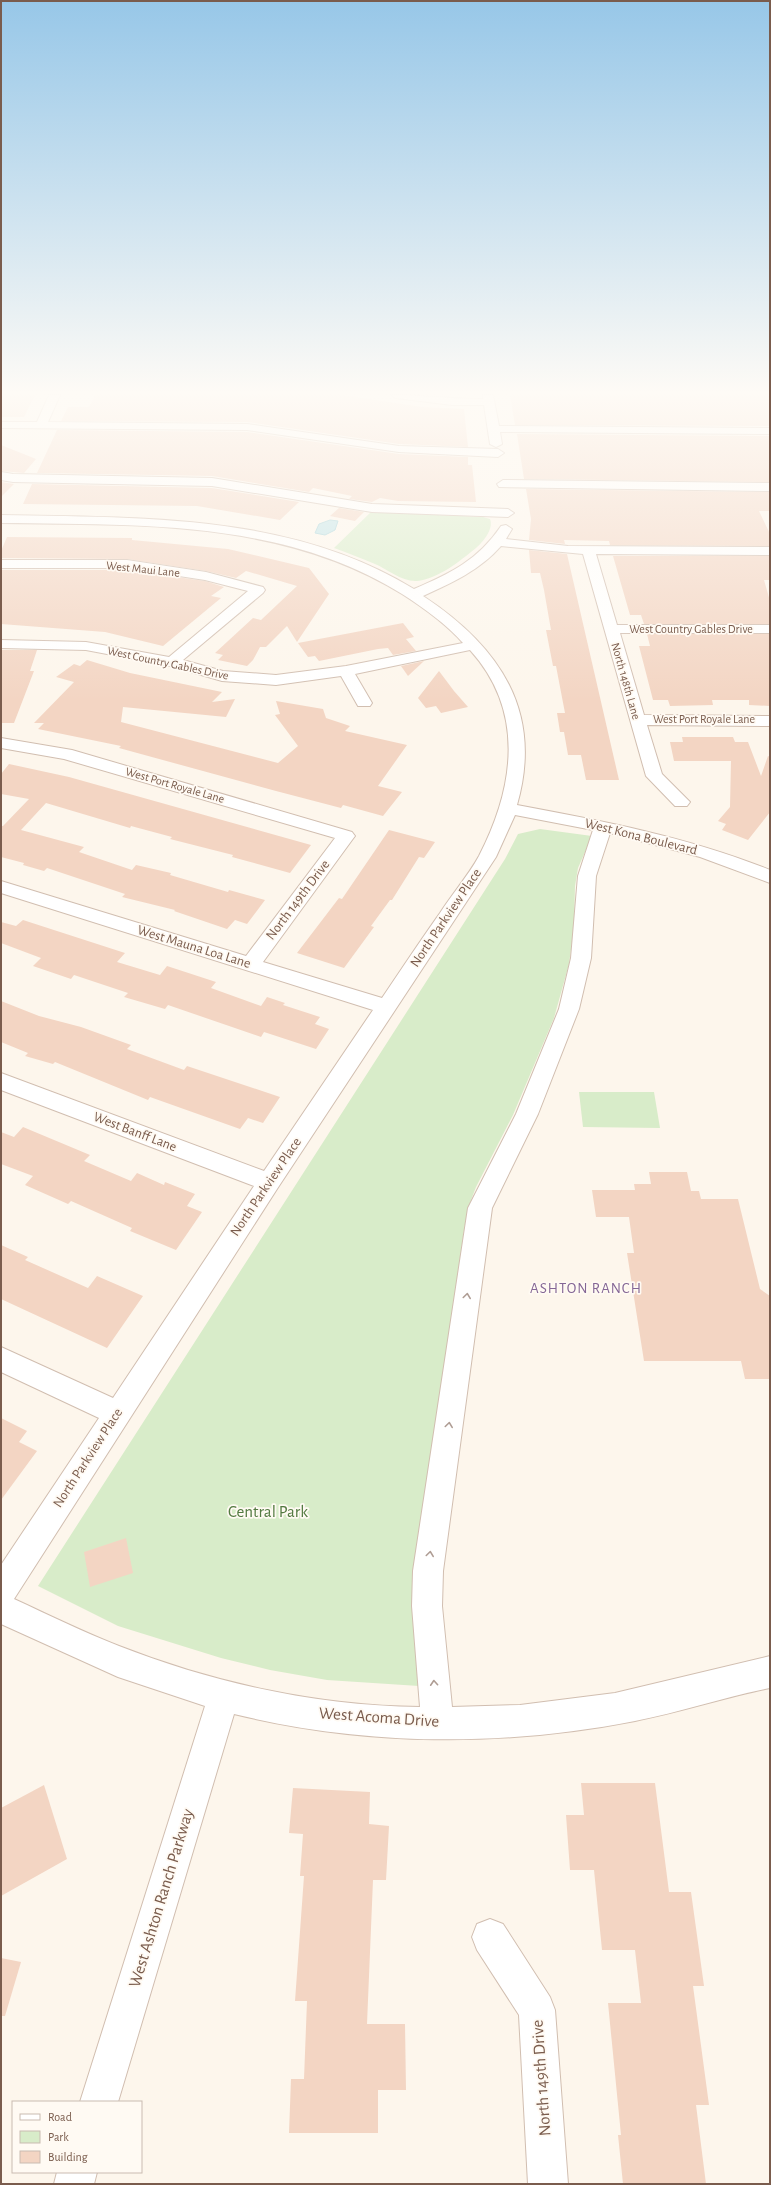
<svg xmlns="http://www.w3.org/2000/svg" width="771" height="2185" viewBox="0 0 771 2185" font-family="'Alegreya Sans',sans-serif">
  <style>
    .green { fill: #d8ecc9 }
    .water { fill: #bfe3e8; stroke: #a5d3da }
    .building { fill: #f3d5c3 }
    .lines { fill: none; stroke-linecap: round; stroke-linejoin: round }
    .minor-casing { stroke: #d1beb0; stroke-width: 2 }
    .minor { fill: #fff; fill-rule: evenodd }
    .oneway { stroke: #af9d94 }
    .labels { text-anchor: middle; dominant-baseline: central; stroke-width: 3.5; stroke-linejoin: round; paint-order: stroke }
    .far-street-label { font-size: 12px; fill: #7a5c4d; stroke: #fffaf3 }
    .street-label { font-size: 14px; fill: #7a5c4d; stroke: #fffaf3 }
    .neighbourhood-label { font-size: 15px; letter-spacing: 1px; fill: #846695; stroke: #fffaf3 }
    .near-park-label { font-size: 17px; fill: #537a41; stroke: #fffaf3 }
    .near-street-label { font-size: 17px; fill: #7a5c4d; stroke: #fffaf3 }
  </style>
  <rect width="100%" height="100%" fill="#fdf6ec"/>
  <g class="green">
    <path d="M 371,512 L 483,517 L 490,519 C 494,529 483,542 476,548 C 460,561 438,579 417,581 C 402,582 387,569 375,564 C 361,558 348,553 334,548 Z"/>
    <polygon points="540,829 592,836 578,868 575,886 574,927 569,964 554,1018 513,1115 476,1187 468,1208 464,1230 416,1563 419,1686 327,1680 270,1670 221,1658 118,1626 38,1586 505,859 518,834"/>
    <polygon points="579,1092 654,1092 660,1128 583,1127"/>
  </g>
  <polygon class="water" points="330,520 338,521 335,530 325,535 315,533 319,524"/>
  <g class="building">
    <polygon points="1,395 35,395 24,417 1,417"/>
    <polygon points="95,395 343,395 422,407 464,409 468,447 399,444 247,422 61,421 68,407 89,407"/>
    <polygon points="510,395 770,395 770,426 515,425"/>
    <polygon points="57,430 247,432 399,454 468,457 468,465 472,465 476,502 398,501 380,498 372,502 349,499 352,496 313,488 309,492 212,476 37,473"/>
    <polygon points="517,434 770,436 770,482 524,479"/>
    <polygon points="1,445 36,459 24,473 1,471"/>
    <polygon points="1,482 14,484 1,497"/>
    <polygon points="32,484 212,488 299,502 280,520 197,506 23,504"/>
    <polygon points="526,489 770,492 770,511 759,511 770,534 770,546 610,545 609,541 564,540 565,544 529,540 531,519"/>
    <polygon points="339,508 364,512 355,521 330,516"/>
    <polygon points="7,537 132,538 132,540 228,549 309,568 329,594 297,642 287,626 266,647 260,647 253,660 247,666 218,660 223,655 215,653 253,618 261,620 297,586 246,571 236,578 206,571 127,559 1,558 1,551"/>
    <polygon points="529,550 567,554 619,780 586,780 581,755 568,755 564,732 560,732 557,713 565,713 556,666 553,666 546,630 551,630 544,590 540,573 531,573"/>
    <polygon points="613,556 770,556 770,580 764,580 770,601 770,624 644,624 641,615 630,615"/>
    <polygon points="1,570 127,570 205,581 224,587 211,596 221,598 163,646 105,632 1,624"/>
    <polygon points="403,623 414,637 406,639 416,651 393,655 388,648 378,649 319,661 315,656 308,657 298,643"/>
    <polygon points="647,634 770,634 770,706 749,705 749,700 712,700 713,705 670,706 668,700 653,700 639,646 650,646"/>
    <polygon points="1,650 37,650 30,671 34,671 14,723 1,723"/>
    <polygon points="87,660 130,673 222,692 212,702 235,699 226,717 123,707 121,722 278,763 298,746 275,715 280,714 276,701 323,709 326,718 350,726 345,731 407,745 378,786 402,792 383,816 343,805 341,808 276,791 119,748 121,746 38,729 44,723 34,723 74,682 56,677 74,664 80,666"/>
    <polygon points="424,661 408,676 401,666"/>
    <polygon points="439,671 454,691 468,707 441,713 436,706 426,708 418,698"/>
    <polygon points="682,737 733,737 735,742 748,742 761,776 768,756 770,757 770,812 748,840 722,830 726,824 718,821 730,807 731,761 674,761 670,742 683,742"/>
    <polygon points="9,764 69,777 311,845 290,873 232,857 233,855 170,839 172,837 131,826 130,828 46,803 21,830 84,847 79,852 132,870 136,865 171,873 170,875 228,892 229,890 265,900 247,924 235,920 227,929 174,911 175,910 122,897 125,894 47,868 44,871 23,865 24,863 1,857 1,826 3,826 29,799 1,794 1,774"/>
    <polygon points="389,830 435,842 424,858 419,857 392,900 390,900 371,926 374,927 344,968 297,953 339,898 342,899"/>
    <polygon points="23,920 125,953 117,962 150,972 160,975 167,966 216,982 211,988 261,1006 267,997 285,1003 283,1005 320,1017 315,1024 329,1029 316,1049 264,1032 261,1037 168,1005 165,1009 124,997 128,993 74,975 71,979 33,966 41,958 1,943 1,922 16,926"/>
    <polygon points="1,1001 39,1016 81,1027 131,1045 127,1049 184,1070 187,1066 280,1097 263,1123 248,1118 240,1129 150,1097 148,1100 55,1062 53,1064 25,1056 28,1053 1,1042"/>
    <polygon points="23,1127 90,1155 84,1161 131,1181 137,1173 164,1185 165,1182 195,1194 187,1206 202,1212 176,1250 130,1231 132,1228 71,1201 68,1204 25,1185 33,1176 1,1164 1,1132 14,1137"/>
    <polygon points="649,1172 687,1172 691,1191 699,1191 701,1199 738,1199 760,1289 770,1296 770,1379 745,1379 741,1361 644,1361 627,1253 634,1253 629,1217 596,1217 592,1190 635,1190 634,1184 651,1184"/>
    <polygon points="1,1245 28,1257 25,1260 88,1288 97,1276 143,1296 107,1348 1,1299"/>
    <polygon points="1,1418 27,1431 19,1442 37,1451 1,1500"/>
    <polygon points="126,1538 133,1573 90,1587 84,1552"/>
    <polygon points="581,1783 655,1783 669,1892 691,1892 704,1986 693,1986 709,2105 696,2105 706,2184 623,2184 618,2135 621,2135 608,2003 641,2003 635,1950 602,1950 594,1870 570,1870 566,1815 584,1815"/>
    <polygon points="44,1785 67,1859 1,1896 1,1808"/>
    <polygon points="293,1788 370,1792 369,1824 389,1826 386,1880 373,1880 367,2024 405,2024 406,2090 378,2090 378,2133 289,2133 291,2079 304,2079 307,2001 295,2001 304,1876 300,1876 303,1834 289,1833"/>
    <polygon points="1,1958 21,1962 5,2016 1,2016"/>
  </g>
  <g class="lines">
    <defs>
      <g id="minor">
        <polygon points="49,395 60,395 48,422 247,424 399,446 498,449 504,453 498,457 399,452 247,430 1,428 1,422 37,422"/>
        <path d="M 391,395 C 422,395 452,399 483,399 L 483,395 L 493,395 L 499,426 L 770,428 L 770,434 L 500,432 L 502,444 L 496,447 L 490,444 L 484,405 L 452,405 L 396,398 Z"/>
        <polygon points="1,472 13,474 212,478 372,504 508,509 514,513 508,517 372,512 212,486 13,482 1,480"/>
        <polygon points="503,480 770,483 770,491 499,487 497,484"/>
        <path d="M 1,515 C 141,518 290,513 414,589 C 451,573 478,560 501,526 L 506,525 L 512,529 L 506,539 L 568,546 L 770,547 L 770,555 L 596,554 L 617,625 L 770,625 L 770,633 L 620,633 L 644,715 L 770,716 L 770,726 L 647,725 L 662,774 L 690,802 L 687,806 L 675,806 L 646,776 L 583,554 L 501,546 C 480,570 452,583 423,596 C 499,646 544,711 517,805 C 603,821 688,837 770,870 L 770,883 L 700,857 L 610,833 L 596,876 L 591,958 L 579,1009 L 538,1114 L 492,1208 L 443,1571 L 442,1606 L 452,1707 L 520,1705 L 615,1693 L 770,1656 L 770,1688 C 725,1697 681,1712 635,1721 C 503,1747 365,1746 234,1714 L 118,2102 L 80,2102 L 205,1706 L 118,1677 L 1,1624 L 1,1565 L 99,1418 L 1,1372 L 1,1347 L 113,1398 L 254,1186 L 1,1090 L 1,1073 L 264,1171 L 373,1010 L 1,893 L 1,881 L 246,956 L 335,838 L 64,759 L 1,748 L 1,738 L 72,750 L 352,832 L 355,836 L 352,840 L 263,962 L 382,998 C 401,970 420,941 440,913 C 452,894 468,876 479,856 C 514,788 526,712 470,650 L 355,674 L 372,703 L 370,706 L 358,706 L 341,676 L 276,685 L 222,681 L 170,666 L 86,650 L 1,648 L 1,640 L 86,642 L 169,657 L 248,591 L 205,580 L 127,568 L 1,568 L 1,560 L 127,560 L 206,572 L 263,587 L 265,590 L 263,593 L 183,660 L 223,671 L 276,675 L 346,666 L 463,643 C 446,624 424,608 402,594 C 282,519 136,525 1,523 ZM 515,815 L 593,830 L 578,876 L 571,958 L 559,1009 L 516,1114 L 468,1208 L 413,1571 L 412,1606 L 420,1707 C 318,1706 213,1683 119,1646 C 83,1632 49,1615 14,1599 L 277,1189 L 496,857 Z"/>
        <polygon points="490,1919 503,1924 550,1997 555,2010 568,2184 528,2184 519,2015 477,1950 472,1937 477,1924"/>
        <polygon points="57,2172 97,2172 94,2184 54,2184"/>
      </g>
    </defs>
    <use href="#minor" class="minor-casing"/>
    <use href="#minor" class="minor"/>
  </g>
  <defs><path id="oneway-chevron" d="M-2-3.5L2.5 0L-2 3.5" fill="none" stroke-width="1.6" stroke-linecap="round" stroke-linejoin="round"/></defs>
  <g class="oneway">
    <use href="#oneway-chevron" transform="translate(467 1296) rotate(-82)"/>
    <use href="#oneway-chevron" transform="translate(449 1425) rotate(-82)"/>
    <use href="#oneway-chevron" transform="translate(430 1554) rotate(-82)"/>
    <use href="#oneway-chevron" transform="translate(434 1683) rotate(-94)"/>
  </g>
  <linearGradient id="sky" x2="0" y2="1"><stop stop-color="#97c7e8"/><stop offset="0.56" stop-color="#fefbf6"/><stop offset="1" stop-color="#fefbf6" stop-opacity="0"/></linearGradient>
  <rect width="771" height="701" fill="url(#sky)"/>
  <g class="labels">
    <g class="far-street-label">
      <text transform="translate(143 569) rotate(6)">West Maui Lane</text>
      <text x="691" y="629">West Country Gables Drive</text>
      <text transform="translate(168 663) rotate(12)">West Country Gables Drive</text>
      <text transform="translate(626 681) rotate(74)">North 148th Lane</text>
      <text x="704" y="719">West Port Royale Lane</text>
      <text transform="translate(175 785) rotate(16)">West Port Royale Lane</text>
    </g>
    <g class="street-label">
      <text transform="translate(641 837) rotate(14)">West Kona Boulevard</text>
      <text transform="translate(298 900) rotate(-53)">North 149th Drive</text>
      <text transform="translate(446 918) rotate(-56)">North Parkview Place</text>
      <text transform="translate(194 947) rotate(17)">West Mauna Loa Lane</text>
      <text transform="translate(135 1132) rotate(21)">West Banff Lane</text>
      <text transform="translate(266 1187) rotate(-56)">North Parkview Place</text>
      <text transform="translate(88 1458) rotate(-57)">North Parkview Place</text>
    </g>
    <g class="neighbourhood-label">
      <text x="586" y="1288">ASHTON RANCH</text>
    </g>
    <g class="near-park-label">
      <text x="268" y="1511">Central Park</text>
    </g>
    <g class="near-street-label">
      <text transform="translate(379 1717) rotate(4)">West Acoma Drive</text>
      <text transform="translate(161 1898) rotate(-73)">West Ashton Ranch Parkway</text>
      <text transform="translate(541 2078) rotate(-94)">North 149th Drive</text>
    </g>
  </g>
  <rect width="771" height="2185" fill="none" stroke="#7a5c4d" stroke-width="4"/>
  <rect x="12" y="2101" width="130" height="72" fill="#fffaf3" stroke="#cabbb1"/>
  <rect x="20" y="2114" width="20" height="6" fill="#ffffff" stroke="#cabbb1"/>
  <text x="48" y="2121" font-size="12" fill="#7a5c4d">Road</text>
  <rect x="20" y="2131" width="20" height="12" fill="#d8ecc9" stroke="#cabbb1"/>
  <text x="48" y="2141" font-size="12" fill="#7a5c4d">Park</text>
  <rect x="20" y="2151" width="20" height="12" fill="#f3d5c3" stroke="#cabbb1"/>
  <text x="48" y="2161" font-size="12" fill="#7a5c4d">Building</text>
</svg>
